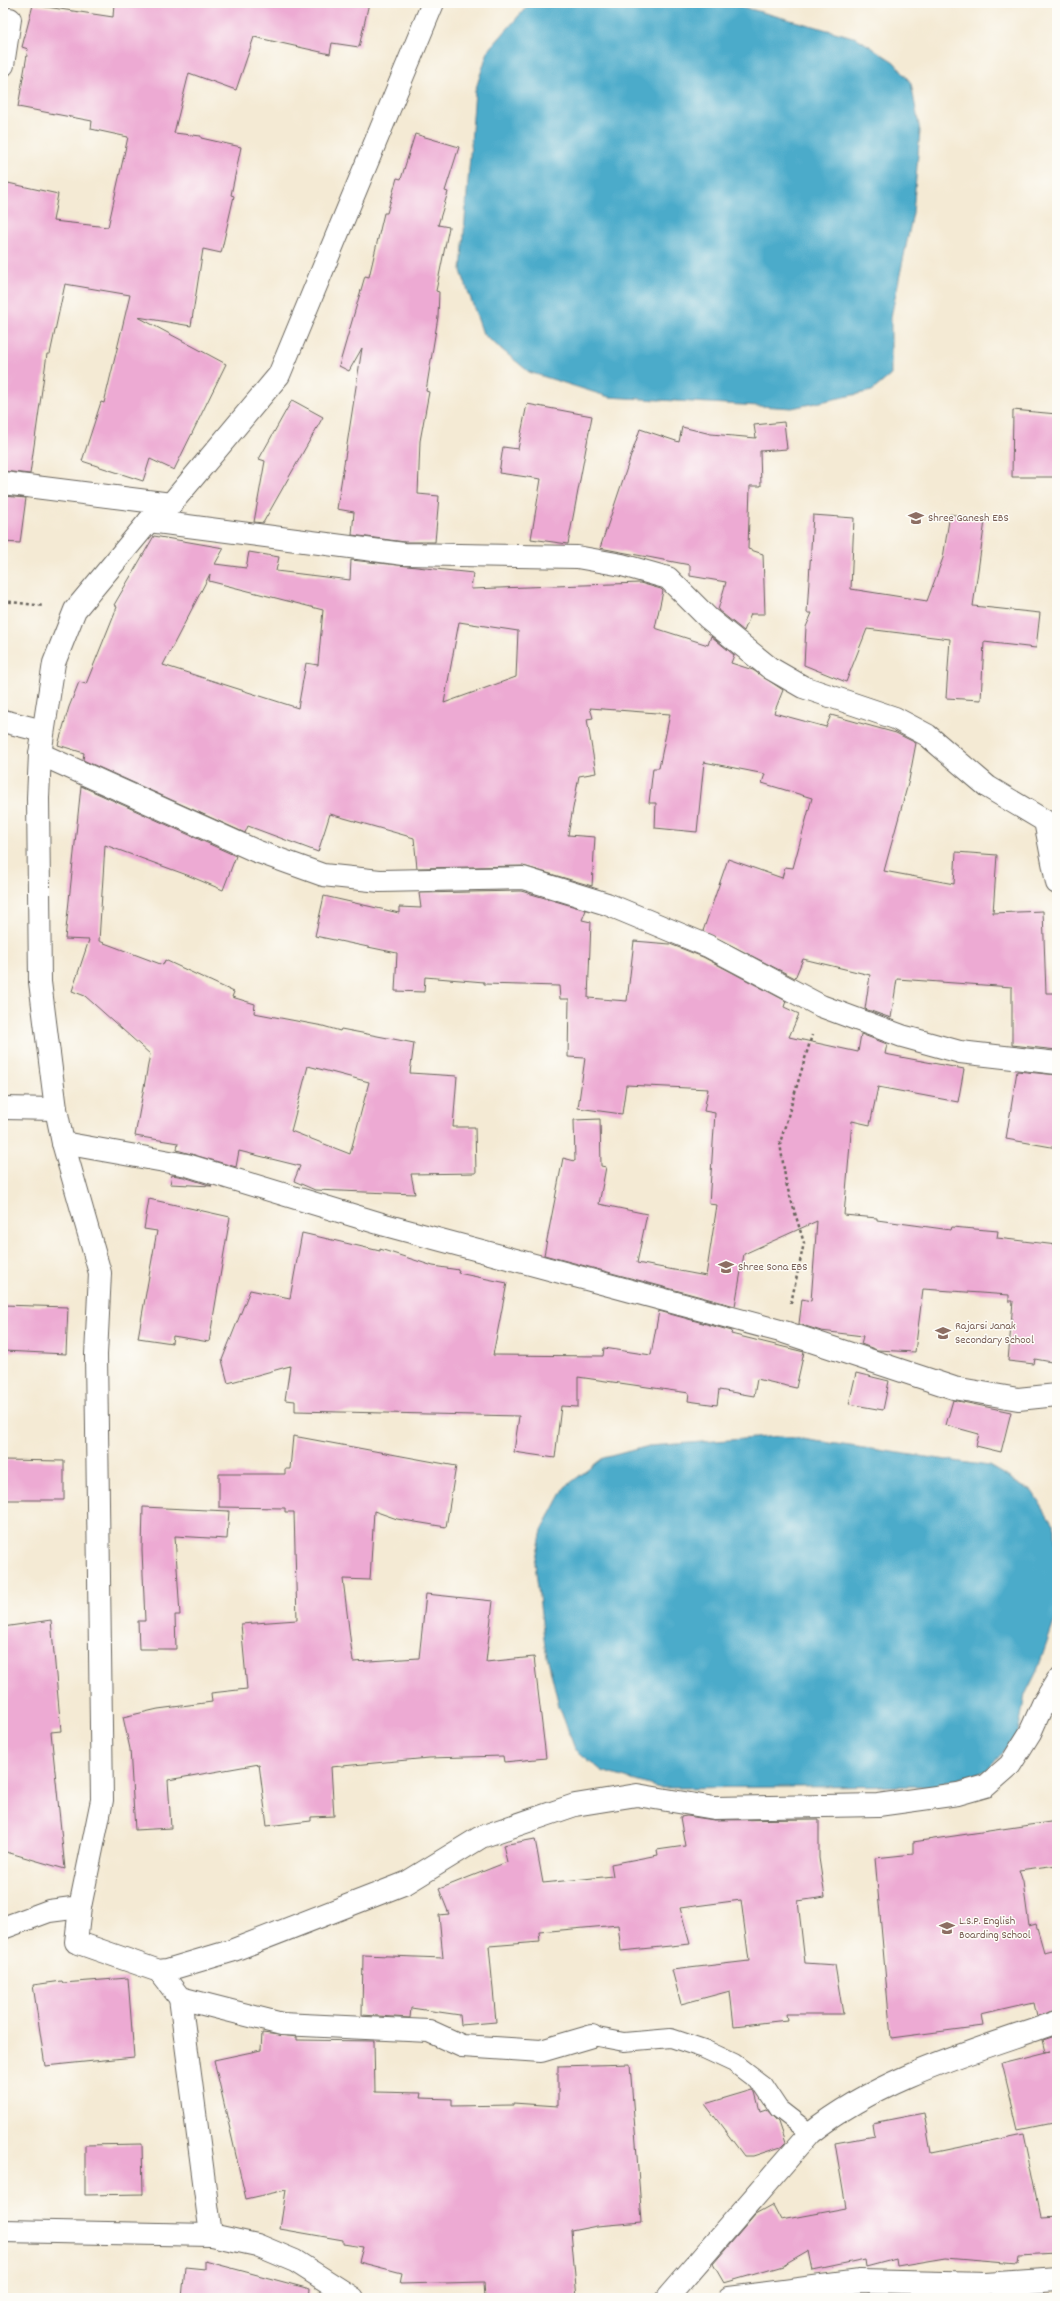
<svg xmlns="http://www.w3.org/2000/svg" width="1060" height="2301" viewBox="0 0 1060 2301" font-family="Dekko,sans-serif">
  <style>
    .water { fill: #4cabca; stroke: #346473 }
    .building { fill: #edaad3; fill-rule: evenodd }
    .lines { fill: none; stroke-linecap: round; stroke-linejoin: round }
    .lane-casing { stroke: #68645c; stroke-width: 20 }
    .street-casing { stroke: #68645c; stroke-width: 24 }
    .secondary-casing { stroke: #68645c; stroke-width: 24 }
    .path { stroke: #68645c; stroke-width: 2.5; stroke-dasharray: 3 3; stroke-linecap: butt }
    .lane { stroke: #fff; stroke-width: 18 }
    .street { stroke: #fff; stroke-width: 22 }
    .secondary { stroke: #fff; stroke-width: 22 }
    .labels { text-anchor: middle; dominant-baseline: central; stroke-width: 3; stroke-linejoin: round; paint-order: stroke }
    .education-label { font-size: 12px; fill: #785e54; stroke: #fdfcf7; text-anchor: start }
  </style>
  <rect width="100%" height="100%" fill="#fdfcf7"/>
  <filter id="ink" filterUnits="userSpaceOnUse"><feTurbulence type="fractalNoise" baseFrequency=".025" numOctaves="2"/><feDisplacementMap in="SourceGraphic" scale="8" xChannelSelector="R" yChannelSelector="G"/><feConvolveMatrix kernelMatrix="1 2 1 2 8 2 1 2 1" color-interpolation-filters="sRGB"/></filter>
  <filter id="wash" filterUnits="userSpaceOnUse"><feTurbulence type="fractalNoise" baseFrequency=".012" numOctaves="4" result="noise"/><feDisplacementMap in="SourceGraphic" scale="16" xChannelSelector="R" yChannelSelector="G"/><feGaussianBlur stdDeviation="0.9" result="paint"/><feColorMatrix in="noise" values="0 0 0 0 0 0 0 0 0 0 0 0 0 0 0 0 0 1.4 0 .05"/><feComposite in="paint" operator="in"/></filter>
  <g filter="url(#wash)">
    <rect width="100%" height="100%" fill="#f4ead4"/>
    <g class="water">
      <polygon points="530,3 728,3 857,38 894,62 911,83 920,131 913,213 891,317 891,375 872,391 792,408 609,397 529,372 483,334 461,271 475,91 488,51"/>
      <polygon points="781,1436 989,1466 1032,1491 1055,1527 1057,1614 1037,1671 1025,1695 1018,1734 986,1771 933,1786 659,1788 602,1771 575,1749 559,1706 545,1647 535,1563 542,1530 565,1487 603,1458 649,1446"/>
    </g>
    <g id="blocks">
      <g class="building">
        <polygon points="114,3 369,3 359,47 332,43 330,54 254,37 236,90 189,73 174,133 201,136 201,138 241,147 231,195 234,196 221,253 203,249 191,326 138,317 226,364 174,470 150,459 143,481 82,461 101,402 104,403 130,295 65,284 50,354 47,354 30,474 3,471 3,205 8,183 58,194 53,221 108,227 128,137 91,129 92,121 18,107 28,49 22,47 33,5 113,17"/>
        <polygon points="415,134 459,147 445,191 448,192 438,225 449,227 436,291 439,292 438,317 426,391 429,392 420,441 418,494 439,496 435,542 405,542 352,535 354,512 337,509 362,348 349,371 339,366 365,276 369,277 384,213 387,213 397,178 401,179"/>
        <polygon points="292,400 323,417 263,523 254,522 265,461 259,459"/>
        <polygon points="527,404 592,416 568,544 531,539 541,479 499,473 503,447 518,449"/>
        <polygon points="1013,410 1057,414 1057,477 1012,477"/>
        <polygon points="784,422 787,449 760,451 761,486 750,486 748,549 763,554 765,614 751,614 744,631 718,610 726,582 690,576 690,565 600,548 640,429 679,442 682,427 711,434 756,438 754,425"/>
        <polygon points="3,496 26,498 20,543 3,542"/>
        <polygon points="950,514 985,521 973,606 1040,613 1036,648 984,642 981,700 946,698 950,639 867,629 846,682 804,665 806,627 812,613 807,613 813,515 854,518 851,589 927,601 943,558"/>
        <path d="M 154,536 L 224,548 L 215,564 L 246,568 L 249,552 L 279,557 L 276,571 L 350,580 L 351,560 L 473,573 L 471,589 L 640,583 L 661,589 L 663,591 L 655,628 L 708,645 L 711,636 L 734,655 L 731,663 L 753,670 L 783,690 L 774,713 L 826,727 L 831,715 L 896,733 L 916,743 L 909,780 L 884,871 L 954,884 L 956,852 L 997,855 L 993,913 L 1043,911 L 1046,993 L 1057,993 L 1057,1050 L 1012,1045 L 1012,987 L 897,979 L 891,1018 L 865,1009 L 870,975 L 803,959 L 795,978 L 703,931 L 728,859 L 782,878 L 785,867 L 793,868 L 812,798 L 762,783 L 765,774 L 704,762 L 697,832 L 655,828 L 656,803 L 649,803 L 653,768 L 659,768 L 670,714 L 590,708 L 593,718 L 587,719 L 596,773 L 579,776 L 568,835 L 595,837 L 592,886 L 523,866 L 417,868 L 414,838 L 330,814 L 318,852 L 248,826 L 245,833 L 83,760 L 84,753 L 58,745 L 69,707 L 79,682 L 86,684 L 117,607 L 114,605 ZM 210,574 L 209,581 L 323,610 L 318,665 L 306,663 L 298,708 L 163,665 ZM 459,622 L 518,631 L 516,677 L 444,703 Z"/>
        <path d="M 81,786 L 236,856 L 223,890 L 187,875 L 105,845 L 99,941 L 163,965 L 165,960 L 234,992 L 232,997 L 255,1004 L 254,1013 L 323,1026 L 340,1031 L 341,1029 L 414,1043 L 410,1073 L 457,1076 L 453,1127 L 475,1127 L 476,1173 L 411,1174 L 415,1194 L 315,1190 L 294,1181 L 300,1166 L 239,1151 L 236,1167 L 177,1150 L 178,1143 L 135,1136 L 150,1054 L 85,996 L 72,991 L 89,940 L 65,939 ZM 308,1066 L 369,1082 L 350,1154 L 291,1131 Z"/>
        <polygon points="521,891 586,910 582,920 591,922 588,998 627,1001 634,941 670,944 703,957 786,1001 784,1007 799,1014 789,1037 858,1052 861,1034 887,1044 885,1054 964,1069 958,1102 878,1087 870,1125 852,1121 844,1215 877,1218 877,1220 951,1230 952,1227 998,1231 997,1238 1057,1245 1057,1363 1035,1359 1034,1364 1008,1361 1013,1301 1009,1301 1009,1295 923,1289 915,1352 877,1350 861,1344 863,1336 821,1331 799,1324 802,1299 811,1301 817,1221 744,1254 735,1306 544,1255 563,1158 575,1161 574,1120 600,1119 601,1166 606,1167 599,1204 647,1214 637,1263 706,1276 717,1205 709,1204 715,1113 704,1111 708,1089 626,1085 622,1114 578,1108 585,1058 568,1057 569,999 560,999 559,986 484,984 484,982 425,977 424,992 395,991 397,953 315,936 324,896 399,913 399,907 421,908 419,893"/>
        <polygon points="1017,1071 1057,1075 1057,1148 1006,1139"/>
        <polygon points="172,1175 184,1177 212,1186 170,1184"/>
        <polygon points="149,1199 230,1217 209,1342 173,1336 172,1343 138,1338 157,1231 144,1229"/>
        <polygon points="302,1233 380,1251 380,1249 433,1266 459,1270 458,1273 507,1283 493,1355 603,1356 604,1348 651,1355 659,1311 732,1331 731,1334 804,1352 796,1388 757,1379 754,1396 719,1390 717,1405 688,1401 689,1393 578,1377 578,1407 561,1406 555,1458 514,1452 519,1416 295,1411 295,1401 285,1400 290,1366 228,1383 222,1360 250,1290 290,1298"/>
        <polygon points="3,1305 68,1307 66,1354 3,1351"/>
        <polygon points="856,1373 889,1381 883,1410 849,1404"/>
        <polygon points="953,1400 1011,1412 1001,1452 976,1446 979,1434 946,1425"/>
        <polygon points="293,1436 456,1466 446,1527 397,1519 374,1511 370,1580 343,1579 353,1662 419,1658 426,1594 493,1601 486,1662 534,1657 546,1758 504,1762 503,1756 429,1758 331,1767 334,1816 311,1817 311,1821 267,1826 259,1764 168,1780 171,1828 135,1830 130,1749 123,1717 158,1709 212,1702 211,1693 247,1689 241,1624 297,1620 294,1512 285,1512 285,1508 219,1507 219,1474 285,1474 285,1469 290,1469"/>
        <polygon points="3,1460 64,1461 64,1500 3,1500"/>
        <polygon points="143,1507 229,1511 227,1539 175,1536 180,1615 175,1615 176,1649 139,1649 138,1621 145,1621 142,1550"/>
        <polygon points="51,1620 61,1731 51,1732 65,1869 3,1851 3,1627"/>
        <polygon points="687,1816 714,1820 819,1819 819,1858 825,1897 798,1901 805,1963 835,1965 843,2014 786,2014 787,2020 734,2026 730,1991 681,2004 672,1970 749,1961 741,1900 680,1908 690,1944 621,1951 618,1925 539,1932 540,1942 489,1946 496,2022 461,2025 460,2015 411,2008 410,2018 362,2015 363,1955 443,1958 439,1915 449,1914 439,1889 507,1862 503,1845 535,1839 543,1883 613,1876 611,1864 658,1855 657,1850 685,1846 680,1817"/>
        <polygon points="1057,1821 1057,1865 1019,1870 1023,1882 1029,1926 1036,1924 1044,1952 1057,1949 1057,2010 1037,2016 1034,2002 981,2014 983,2026 891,2038 875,1858 913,1854 913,1842"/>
        <polygon points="128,1978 134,2057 45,2066 33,1985 62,1981 63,1983"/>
        <polygon points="262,2033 297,2037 297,2040 374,2041 375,2092 421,2093 420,2098 452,2099 452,2106 513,2105 513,2103 558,2106 558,2066 630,2064 642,2222 597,2226 571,2231 577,2298 485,2298 484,2282 400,2284 402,2273 359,2262 363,2247 343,2244 343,2240 280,2229 286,2190 246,2199 214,2060 261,2050"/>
        <polygon points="1057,2035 1057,2122 1018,2130 1002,2063 1050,2051 1045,2052 1042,2040"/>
        <polygon points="752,2090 755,2092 760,2111 766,2109 778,2122 785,2143 781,2147 753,2156 744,2156 705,2104"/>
        <polygon points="924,2113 931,2153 1024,2134 1041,2216 1057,2215 1057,2254 1019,2256 1018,2264 945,2258 897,2266 896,2259 866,2267 865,2260 813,2271 809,2251 783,2266 724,2283 713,2264 755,2215 773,2205 781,2220 846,2208 835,2143 874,2136 872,2123"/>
        <polygon points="142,2144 143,2194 85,2195 85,2145"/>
        <polygon points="205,2261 310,2289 309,2298 182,2298 185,2267 205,2269"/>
      </g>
    </g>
  </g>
  <g filter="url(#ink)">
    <use href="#blocks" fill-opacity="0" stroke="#68645c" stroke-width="1"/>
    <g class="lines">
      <defs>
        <polyline id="lane" points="592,2036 624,2042 671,2038 704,2049 734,2063 763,2085 779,2109 810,2133"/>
        <g id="street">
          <polyline points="3,65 10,19"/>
          <polyline points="3,483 171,504"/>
          <polyline points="149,521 404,554 577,557 622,565 668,578 708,618 770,668 803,687 895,718 927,735 988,787 1045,821 1057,883"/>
          <polyline points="3,721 43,731"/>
          <polyline points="3,1108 56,1109"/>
          <polyline points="63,1143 187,1165 385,1225 784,1332 954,1388 1018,1399 1057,1395"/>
          <polyline points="80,1907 76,1942 159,1971 167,1970 231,1951 406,1883 481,1837 575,1805 637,1795 714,1808 878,1805 958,1794 986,1786 1010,1765 1030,1733 1043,1704 1057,1681"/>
          <polyline points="159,1971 180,1998 282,2024 429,2031 462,2046 541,2051 592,2036"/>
          <polyline points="180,1998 211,2235"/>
          <polyline points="3,2231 211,2235 257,2245 295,2261 353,2298"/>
          <path d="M 667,2298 L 810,2133 C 882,2076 972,2052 1057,2022"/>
          <polyline points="729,2298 860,2281 986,2284 1057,2279"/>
        </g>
        <g id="secondary">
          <polyline points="40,754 256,851 323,875 380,881 523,878 607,904 708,946 821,1006 902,1036 960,1052 1057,1063"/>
          <polyline points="3,1928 49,1911 80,1907 102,1800 96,1355 100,1273 63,1143 56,1109 40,982 38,798 40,754 54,663 75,610 149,521 171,504 279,375 433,3"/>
        </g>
      </defs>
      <use href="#lane" class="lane-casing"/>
      <use href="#street" class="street-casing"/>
      <use href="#secondary" class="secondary-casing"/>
      <g class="path">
        <polyline points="3,601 44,606"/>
        <polyline points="791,1303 804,1243 786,1183 780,1143 812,1035"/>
      </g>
      <use href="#lane" class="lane"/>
      <use href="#street" class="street"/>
      <use href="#secondary" class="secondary"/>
    </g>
  </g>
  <defs>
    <symbol id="school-bare" viewBox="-9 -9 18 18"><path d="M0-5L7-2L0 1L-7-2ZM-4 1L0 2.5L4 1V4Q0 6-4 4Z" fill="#8d6e63" stroke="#fdfcf7" stroke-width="2.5" paint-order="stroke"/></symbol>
  </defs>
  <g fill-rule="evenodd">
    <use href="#school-bare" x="905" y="507" width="22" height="22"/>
    <use href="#school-bare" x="715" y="1256" width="22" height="22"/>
    <use href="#school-bare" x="932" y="1322" width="22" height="22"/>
    <use href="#school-bare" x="936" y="1917" width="22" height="22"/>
  </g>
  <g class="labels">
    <g class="education-label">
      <text x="928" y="518">Shree Ganesh EBS</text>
      <text x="738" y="1267">Shree Sona EBS</text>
      <text x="955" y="1326">Rajarsi Janak<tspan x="955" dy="14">Secondary School</tspan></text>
      <text x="959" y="1921">L.S.P. English<tspan x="959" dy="14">Boarding School</tspan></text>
    </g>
  </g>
  <rect width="1060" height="2301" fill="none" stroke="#fdfcf7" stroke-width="16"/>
</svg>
